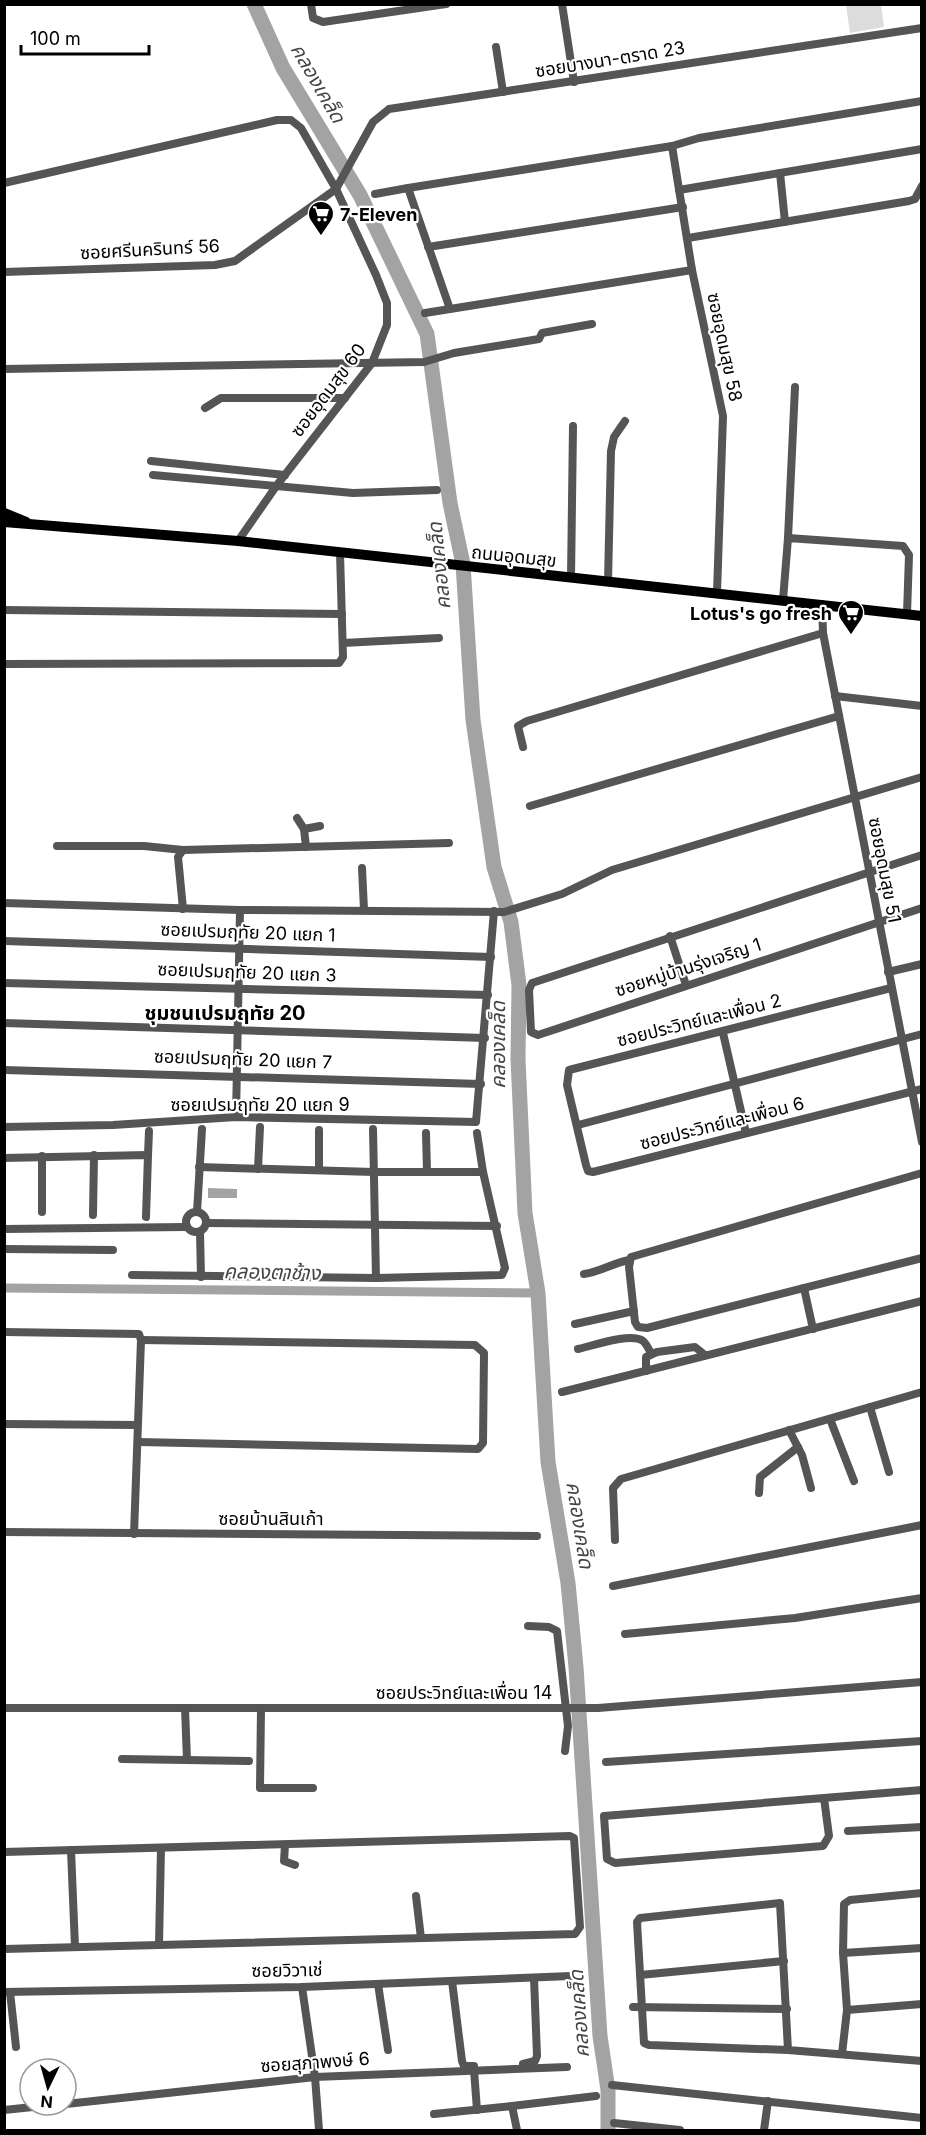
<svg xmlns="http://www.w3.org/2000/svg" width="926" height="2135" viewBox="0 0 926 2135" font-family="Inter,'Noto Sans Thai',sans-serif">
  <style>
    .green { fill: #dcdcdc }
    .water { fill: #a3a3a3 }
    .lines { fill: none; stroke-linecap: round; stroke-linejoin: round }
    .canal { stroke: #a3a3a3; stroke-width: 9 }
    .river { stroke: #a3a3a3; stroke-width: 15 }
    .minor { stroke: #555; stroke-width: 8 }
    .major { stroke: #000; stroke-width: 10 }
    .labels { text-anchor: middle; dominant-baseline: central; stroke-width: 4.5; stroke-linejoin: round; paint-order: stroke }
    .street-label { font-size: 18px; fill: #000; stroke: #fff }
    .poi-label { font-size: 18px; font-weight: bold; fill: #000; stroke: #fff; text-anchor: start }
    .water-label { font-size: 20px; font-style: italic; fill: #444; stroke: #fff }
    .neighbourhood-label { font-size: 20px; font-weight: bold; fill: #000; stroke: #fff }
  </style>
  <rect width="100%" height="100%" fill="#fff"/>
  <polygon class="green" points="846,5 881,5 884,27 850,33"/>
  <polygon class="water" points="208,1188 237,1189 237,1198 208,1198"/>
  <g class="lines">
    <polyline class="canal" points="4,1288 538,1293"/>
    <polyline class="river" points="254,4 283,68 360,195 427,334 450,503 463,564 473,720 494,867 511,922 519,985 518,1059 525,1213 538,1293 548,1462 568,1583 576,1667 600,2036 608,2090 608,2130"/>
    <g class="minor">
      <polyline points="311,4 313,18 323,22 446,4"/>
      <polyline points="562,4 574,82"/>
      <polyline points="496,47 503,92"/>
      <polyline points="672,146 692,270 723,416 717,593"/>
      <polyline points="780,173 785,222"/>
      <polyline points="4,183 277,120 291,120 301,128 336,189 376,275 387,303 387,325 372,363 277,485 238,541"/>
      <polyline points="679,190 922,149"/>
      <polyline points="375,194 408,188"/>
      <polyline points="688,238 909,201 915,199 922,186"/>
      <polyline points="428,247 683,207"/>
      <polyline points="692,270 450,309 408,188 672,146 699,138 922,101"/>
      <polyline points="4,272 215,265 235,261 336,189 373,122 389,109 922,28"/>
      <polyline points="425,313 450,309"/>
      <polyline points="4,369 424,362 454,353 539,339 542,333 592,324"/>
      <polyline points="205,408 221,398 345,398"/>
      <polyline points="151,461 285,475"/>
      <polyline points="153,475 353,493 437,490"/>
      <polyline points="788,538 795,387"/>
      <polyline points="571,578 573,426"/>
      <polyline points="608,582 611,451 614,437 625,421"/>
      <polyline points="783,600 788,538 903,546 909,555 907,614"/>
      <polyline points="822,604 823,633 922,1142"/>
      <polyline points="4,610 342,614"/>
      <polyline points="343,643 439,638"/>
      <polyline points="4,664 339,663 343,657 340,553"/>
      <polyline points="835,696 922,706"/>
      <polyline points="523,747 518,726 527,721 823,633"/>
      <polyline points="530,806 839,716"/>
      <polyline points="297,818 304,829 306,847"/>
      <polyline points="304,829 320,826"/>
      <polyline points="57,846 144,846 183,850"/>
      <polyline points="922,855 532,983 529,990 531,1032 538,1035 922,908"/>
      <polyline points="362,868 364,910"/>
      <polyline points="4,903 240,910 504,912 562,894 612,870 922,777"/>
      <polyline points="183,909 178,857 183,850 449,843"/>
      <polyline points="670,936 686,985"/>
      <polyline points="4,941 491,957"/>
      <polyline points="888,972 922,964"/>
      <polyline points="4,983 488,995"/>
      <polyline points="891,988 569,1070 567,1085 586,1165 588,1171 593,1172 922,1089"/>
      <polyline points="4,1023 485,1038"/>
      <polyline points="723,1033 746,1133"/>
      <polyline points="4,1070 481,1084"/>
      <polyline points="236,1117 240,910"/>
      <polyline points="578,1125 922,1034"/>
      <polyline points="4,1127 113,1125 236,1117 476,1122 494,911"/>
      <polyline points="373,1129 376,1278"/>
      <polyline points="319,1130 319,1169"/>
      <polyline points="426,1133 427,1172"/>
      <polyline points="148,1155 149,1131"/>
      <polyline points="4,1158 148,1155 146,1217"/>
      <polyline points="199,1167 374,1172 483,1172"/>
      <polyline points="258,1169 260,1127"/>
      <polyline points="922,1173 631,1257 629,1267 635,1322 638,1327 647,1328 922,1258"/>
      <circle cx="196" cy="1222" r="10"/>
      <polyline points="42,1212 42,1156"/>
      <polyline points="197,1212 202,1129"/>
      <polyline points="93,1215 94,1155"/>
      <polyline points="206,1223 497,1226"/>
      <polyline points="4,1229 186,1227"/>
      <polyline points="200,1232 201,1277"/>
      <polyline points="4,1249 113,1250"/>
      <path d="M 584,1274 C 600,1272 613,1263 629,1260"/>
      <polyline points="132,1275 376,1278 502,1275 505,1268 483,1172 477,1133"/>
      <polyline points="804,1288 813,1329"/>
      <polyline points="575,1324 634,1311"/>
      <polyline points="4,1332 139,1334 141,1340 134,1534"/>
      <path d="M 578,1349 C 592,1346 631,1332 643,1341 C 646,1343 649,1350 651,1353"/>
      <polyline points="646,1371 646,1357 657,1352 695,1347 705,1355"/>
      <polyline points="562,1392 922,1301"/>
      <polyline points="870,1407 889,1472"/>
      <polyline points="830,1419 854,1481"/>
      <polyline points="4,1424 137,1425"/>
      <polyline points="789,1430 802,1455 811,1488"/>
      <polyline points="138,1442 478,1449 483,1443 484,1353 475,1345 141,1340"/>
      <polyline points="759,1493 760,1477 798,1447"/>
      <polyline points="4,1532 537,1536"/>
      <polyline points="615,1540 613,1488 621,1479 922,1392"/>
      <polyline points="613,1586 922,1525"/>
      <polyline points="528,1626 549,1627 557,1631 568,1726 565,1751"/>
      <polyline points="625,1634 795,1618 922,1598"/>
      <polyline points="4,1708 598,1708 922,1682"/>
      <polyline points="185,1708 187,1760"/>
      <polyline points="261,1708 260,1788 313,1788"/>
      <polyline points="122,1759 249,1761"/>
      <polyline points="606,1762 922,1741"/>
      <polyline points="824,1798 829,1836 823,1846 615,1863 607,1859 604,1816 922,1790"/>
      <polyline points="848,1831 922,1827"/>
      <polyline points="285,1845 284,1861 295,1865"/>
      <polyline points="71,1850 75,1947"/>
      <polyline points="4,1852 570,1836 574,1838 580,1927 575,1934 4,1949"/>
      <polyline points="416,1896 421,1938"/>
      <polyline points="159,1944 161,1848"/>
      <polyline points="843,1953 922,1948"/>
      <polyline points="640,1975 784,1961"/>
      <polyline points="452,1981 462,2061 464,2066 474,2066"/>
      <polyline points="378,1984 388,2050"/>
      <polyline points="302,1987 315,2077 319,2130"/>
      <polyline points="4,1992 302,1987 571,1976"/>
      <polyline points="10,1992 16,2047"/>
      <polyline points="633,2007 787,2009"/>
      <polyline points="847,2010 922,2004"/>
      <polyline points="788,2050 780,1903 640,1918 637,1922 644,2043 649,2045 788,2050 922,2061"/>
      <polyline points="842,2054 847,2010 843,1953 844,1904 850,1900 922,1893"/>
      <polyline points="523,2064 535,2061 537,2056 534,1978"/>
      <polyline points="474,2070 477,2110"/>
      <polyline points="612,2085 922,2118"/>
      <polyline points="66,2104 315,2077 567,2067"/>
      <polyline points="512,2106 596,2096"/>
      <polyline points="4,2110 52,2105"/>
      <polyline points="434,2114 512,2106 517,2130"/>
      <polyline points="614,2123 680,2130"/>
      <polyline points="764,2130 768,2101"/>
    </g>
    <g class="major">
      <polyline points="4,513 26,522"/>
      <polyline points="4,522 238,541 922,616"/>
    </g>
  </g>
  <defs>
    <symbol id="supermarket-pin" viewBox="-11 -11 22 30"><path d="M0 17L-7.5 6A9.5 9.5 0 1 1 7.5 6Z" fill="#000" stroke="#fff"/><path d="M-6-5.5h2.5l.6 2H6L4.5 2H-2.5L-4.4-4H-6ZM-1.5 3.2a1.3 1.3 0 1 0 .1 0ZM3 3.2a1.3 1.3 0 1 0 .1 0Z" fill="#fff"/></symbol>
  </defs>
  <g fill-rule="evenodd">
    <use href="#supermarket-pin" x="306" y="199" width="30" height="40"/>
    <use href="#supermarket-pin" x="836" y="598" width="30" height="40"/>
  </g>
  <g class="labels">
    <g class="street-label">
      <text transform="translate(610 59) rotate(-9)">ซอยบางนา-ตราด 23</text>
      <text transform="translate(150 249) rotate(-3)">ซอยศรีนครินทร์ 56</text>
      <text transform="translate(725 347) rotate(78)">ซอยอุดมสุข 58</text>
      <text transform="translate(328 390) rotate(-53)">ซอยอุดมสุข 60</text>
      <text transform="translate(514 556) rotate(6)">ถนนอุดมสุข</text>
      <text transform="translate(885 870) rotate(79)">ซอยอุดมสุข 51</text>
      <text transform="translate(248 932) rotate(2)">ซอยเปรมฤทัย 20 แยก 1</text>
      <text transform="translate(688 967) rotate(-18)">ซอยหมู่บ้านรุ่งเจริญ 1</text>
      <text transform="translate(247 972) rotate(2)">ซอยเปรมฤทัย 20 แยก 3</text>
      <text transform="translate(699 1020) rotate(-14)">ซอยประวิทย์และเพื่อน 2</text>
      <text transform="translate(243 1059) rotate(2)">ซอยเปรมฤทัย 20 แยก 7</text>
      <text x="260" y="1104">ซอยเปรมฤทัย 20 แยก 9</text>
      <text transform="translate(722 1123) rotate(-14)">ซอยประวิทย์และเพื่อน 6</text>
      <text x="271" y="1518">ซอยบ้านสินเก้า</text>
      <text x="464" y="1692">ซอยประวิทย์และเพื่อน 14</text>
      <text transform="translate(287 1970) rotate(-1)">ซอยวิวาเช่</text>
      <text transform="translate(315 2062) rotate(-4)">ซอยสุภาพงษ์ 6</text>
    </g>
    <g class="poi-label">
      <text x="340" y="214">7-Eleven</text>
      <text x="832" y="613" text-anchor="end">Lotus's go fresh</text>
    </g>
    <g class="water-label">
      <text transform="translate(318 83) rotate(60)">คลองเคล็ด</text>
      <text transform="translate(439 566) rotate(-96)">คลองเคล็ด</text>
      <text transform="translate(498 1045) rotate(-90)">คลองเคล็ด</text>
      <text transform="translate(272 1272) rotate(1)">คลองตาช้าง</text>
      <text transform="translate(580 1525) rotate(81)">คลองเคล็ด</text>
      <text transform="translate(579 2014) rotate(-94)">คลองเคล็ด</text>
    </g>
    <g class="neighbourhood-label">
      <text x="225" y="1013">ชุมชนเปรมฤทัย 20</text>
    </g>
  </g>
  <rect width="926" height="2135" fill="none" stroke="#000000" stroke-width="12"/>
  <g transform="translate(48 2087) rotate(185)"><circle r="28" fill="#ffffff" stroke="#999999" stroke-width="1.5"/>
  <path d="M0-4.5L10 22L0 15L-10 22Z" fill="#000000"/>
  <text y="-9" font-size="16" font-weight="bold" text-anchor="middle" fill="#000000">N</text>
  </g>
  <path d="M21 45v9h128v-9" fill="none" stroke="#000000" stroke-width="3"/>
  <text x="30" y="45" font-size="18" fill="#000000" stroke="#ffffff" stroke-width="4.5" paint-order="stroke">100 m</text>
</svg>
